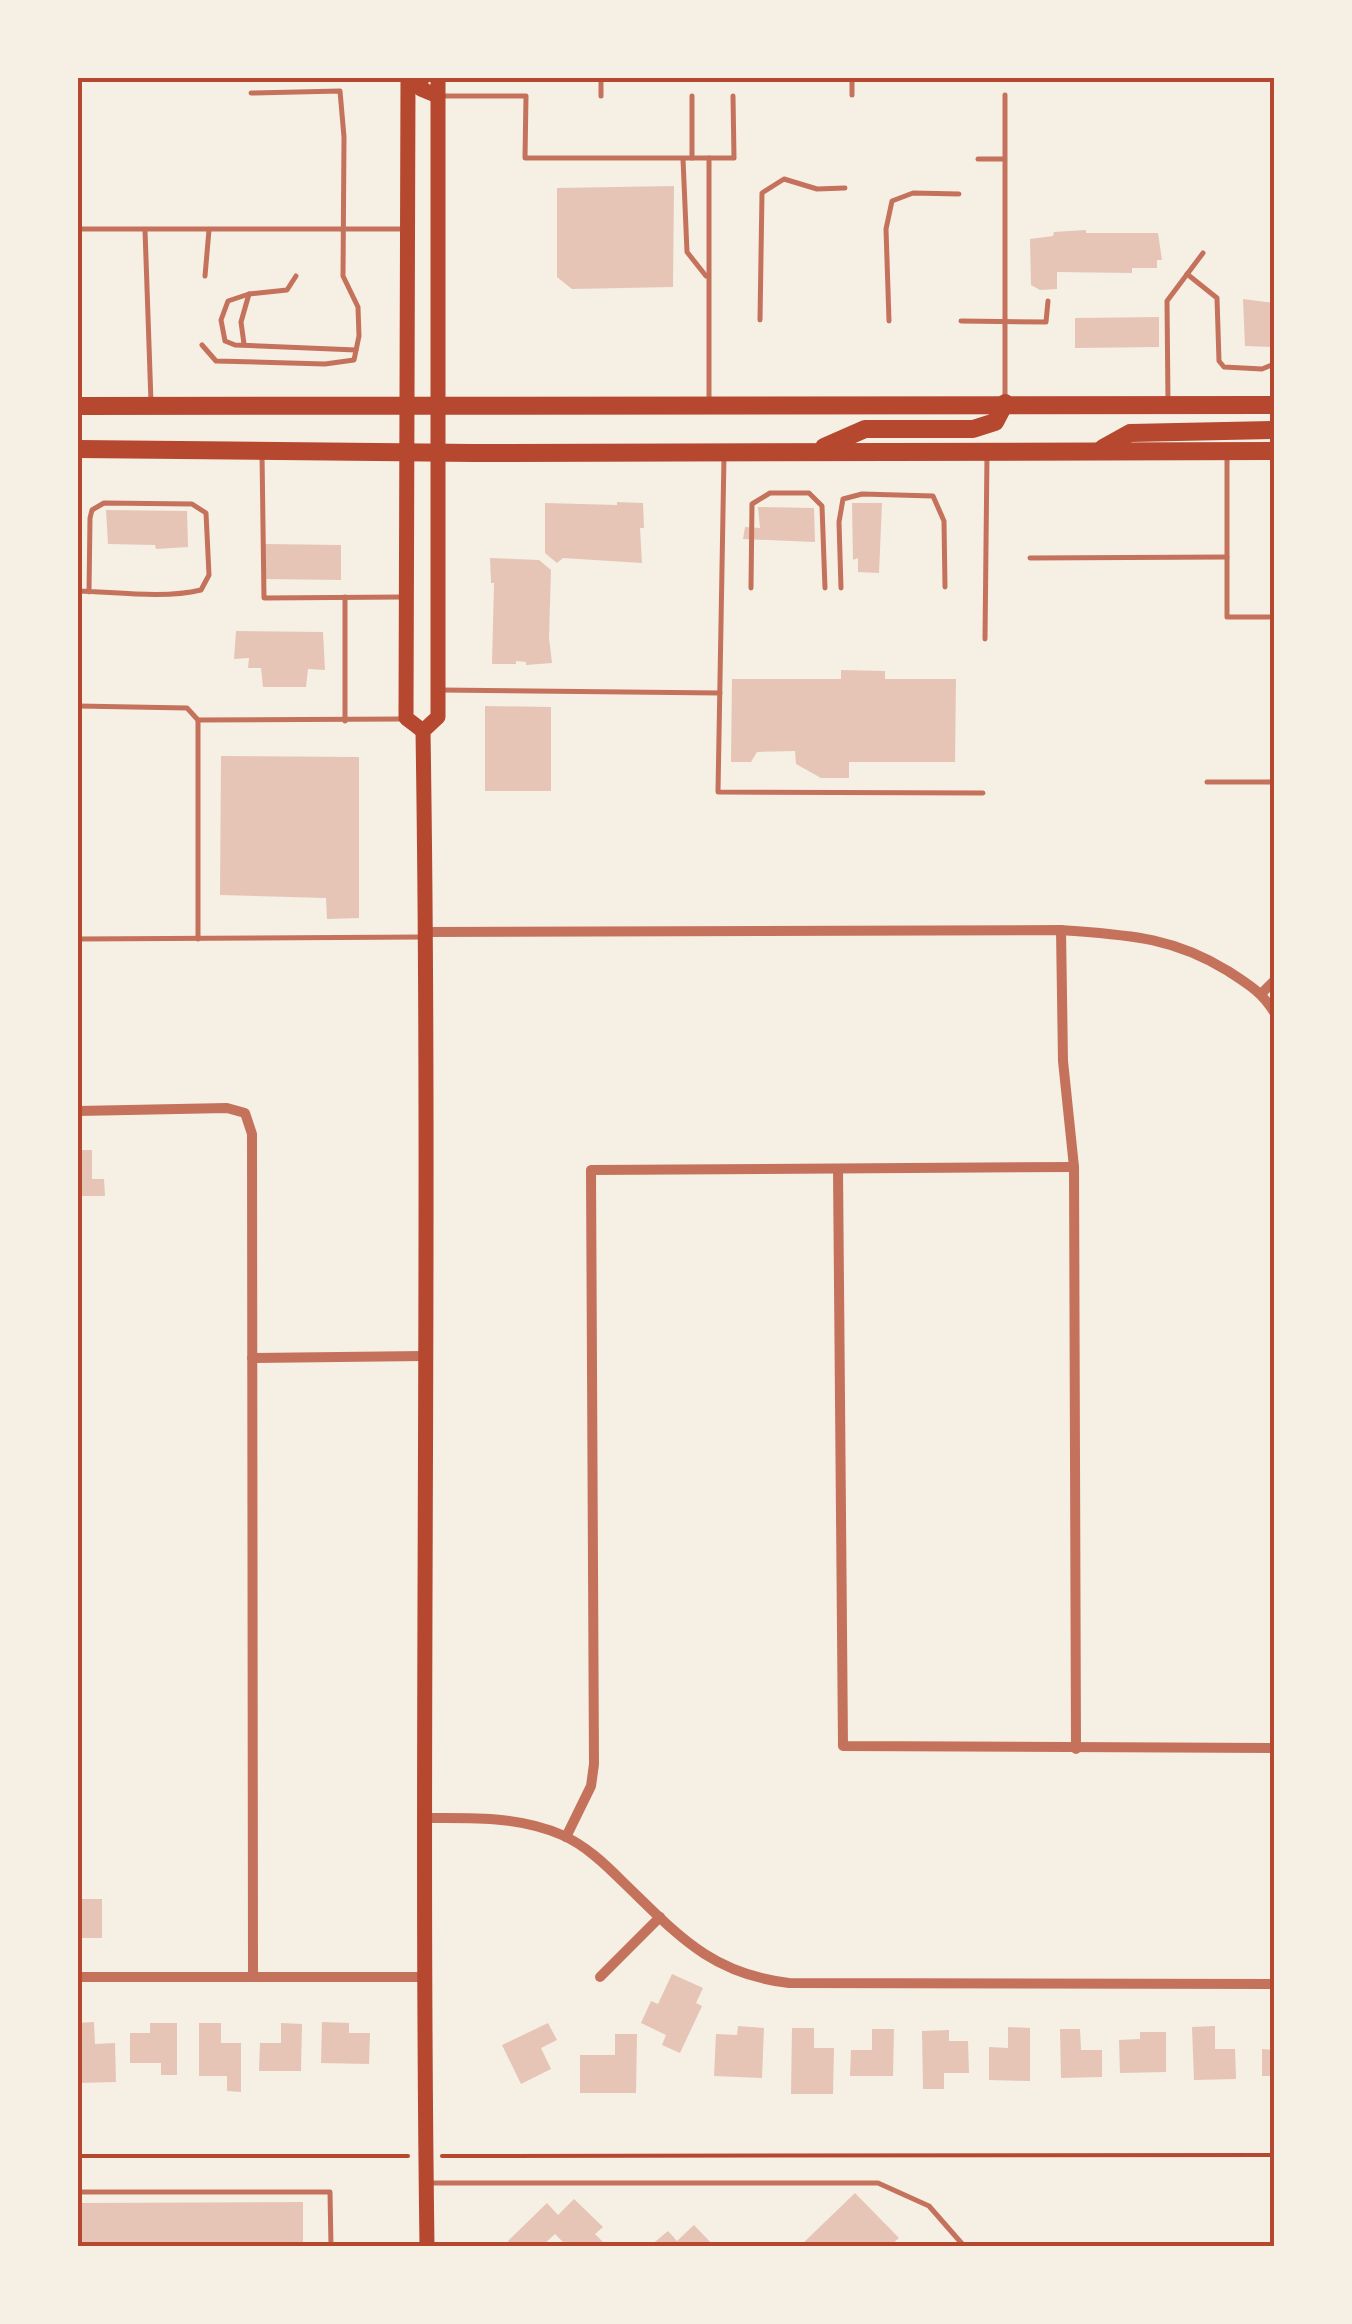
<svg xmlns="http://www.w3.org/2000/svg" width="1352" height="2324" viewBox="0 0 1352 2324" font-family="'Fira Sans Condensed',sans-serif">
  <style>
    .building { fill: #e6c5b7 }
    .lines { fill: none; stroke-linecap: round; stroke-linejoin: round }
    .path { stroke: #b5482f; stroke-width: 4 }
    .service { stroke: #c5725c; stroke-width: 5 }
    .minor { stroke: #c5725c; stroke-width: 10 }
    .secondary { stroke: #b5482f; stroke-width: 15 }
    .primary { stroke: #b5482f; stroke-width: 18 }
    .neatline { fill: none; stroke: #b5482f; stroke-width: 4 }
  </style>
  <rect width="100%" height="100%" fill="#f6efe4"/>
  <g class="building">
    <polygon points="674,186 673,287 572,289 557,277 557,188"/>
    <polygon points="1086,230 1086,233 1158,233 1162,260 1157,260 1157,268 1132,268 1132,273 1057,272 1057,289 1040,290 1031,285 1030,239 1053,236 1054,232"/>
    <polygon points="1243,299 1274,303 1274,347 1245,346"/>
    <polygon points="1159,317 1159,347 1075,348 1075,318"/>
    <polygon points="617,502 643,503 644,528 640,528 642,563 563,558 557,563 545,553 545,503 617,505"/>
    <polygon points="852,503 882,503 879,573 858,572 858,558 853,560"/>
    <polygon points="758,507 814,508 815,542 743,539 745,527 760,528"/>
    <polygon points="106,510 187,511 188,547 156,549 155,545 108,544"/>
    <polygon points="265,544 341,545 341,580 265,579"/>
    <polygon points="490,558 539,560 551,570 549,638 552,663 526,665 526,662 516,661 516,664 492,664 494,583 491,583"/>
    <polygon points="236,631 323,632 325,670 308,669 306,687 263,687 261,668 248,668 249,658 234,659"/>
    <polygon points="841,670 885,671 885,679 956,679 955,762 849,762 849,778 821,778 796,764 795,751 757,752 751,762 731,762 732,679 841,679"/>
    <polygon points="485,706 551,707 551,791 485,791"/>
    <polygon points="221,756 359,757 359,918 327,919 326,898 220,895"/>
    <polygon points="78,1150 92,1150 92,1179 104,1179 105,1196 78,1196"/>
    <rect x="78" y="1899" width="24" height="39"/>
    <polygon points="672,1974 703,1988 696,2003 702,2006 680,2053 662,2045 666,2035 641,2023 651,2001 658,2004"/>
    <polygon points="94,2022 95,2044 115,2043 116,2082 78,2083 78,2023"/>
    <polygon points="322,2022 349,2023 349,2033 370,2033 369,2064 321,2063"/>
    <polygon points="150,2023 177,2023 177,2075 161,2075 161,2063 130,2063 130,2033 150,2033"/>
    <polygon points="199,2023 221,2023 221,2043 241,2043 241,2092 227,2091 227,2076 199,2076"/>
    <polygon points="281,2023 302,2024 301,2071 259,2071 260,2043 281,2043"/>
    <polygon points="548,2023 557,2040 541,2048 551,2069 521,2084 502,2045"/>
    <polygon points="738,2026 764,2028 762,2078 714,2076 716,2034 737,2035"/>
    <polygon points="1215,2026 1215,2049 1235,2049 1236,2079 1194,2080 1192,2027"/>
    <polygon points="1008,2027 1030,2028 1030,2081 989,2080 989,2047 1008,2048"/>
    <polygon points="792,2028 814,2028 814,2048 834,2048 833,2094 791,2094"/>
    <polygon points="872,2029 894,2029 893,2076 850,2076 851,2050 872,2050"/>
    <polygon points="1060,2029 1080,2029 1081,2050 1102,2050 1102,2077 1061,2078"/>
    <polygon points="949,2030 949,2041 968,2041 969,2073 944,2073 944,2089 923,2089 922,2031"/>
    <polygon points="1140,2032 1166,2032 1166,2072 1120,2073 1119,2040 1140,2039"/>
    <polygon points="615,2034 637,2034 636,2093 580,2093 580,2055 615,2055"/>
    <polygon points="1262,2049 1274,2050 1274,2076 1262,2076"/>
    <polygon points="855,2193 899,2238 890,2246 800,2246"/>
    <polygon points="574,2199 603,2227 595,2234 607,2246 567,2246 555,2234 542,2246 513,2246 508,2241 547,2203 558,2215"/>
    <polygon points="303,2202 303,2246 78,2246 78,2203"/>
    <polygon points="694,2225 714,2246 650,2246 668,2231 677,2241"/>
  </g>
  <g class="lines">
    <g class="path">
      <polyline points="78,2156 408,2156"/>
      <polyline points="442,2156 1274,2155"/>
    </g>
    <g class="service">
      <polyline points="601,78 601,96"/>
      <polyline points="852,78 852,95"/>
      <polyline points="1005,95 1005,400"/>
      <polyline points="443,96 526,96 525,158 734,158 733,96"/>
      <polyline points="692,96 692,158"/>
      <polyline points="709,158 709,400"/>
      <polyline points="683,159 687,252 706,276"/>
      <polyline points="978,159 1004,159"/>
      <polyline points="78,229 406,229"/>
      <polyline points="145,230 151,402"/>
      <polyline points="1187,274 1217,298 1219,361 1224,367 1262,369 1274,364"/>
      <polyline points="205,276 209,230"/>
      <polyline points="296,276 287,290 249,294 228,301 221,320 225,341 235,345 356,350"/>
      <polyline points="760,320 762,193 784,179 817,189 845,188"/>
      <polyline points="889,321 886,229 892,201 913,193 959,194"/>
      <polyline points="961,321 1046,322 1048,301"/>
      <polyline points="244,344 241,322 249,294"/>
      <polyline points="202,345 216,361 325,364 354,360 359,336 358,307 343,276 344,137 340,91 251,93"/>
      <polyline points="1168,403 1167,301 1203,253"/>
      <polyline points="262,453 264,598 403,597"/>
      <polyline points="1227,454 1227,617 1274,617"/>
      <polyline points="724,456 718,792 983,793"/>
      <polyline points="1030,558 1227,557"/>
      <polyline points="751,588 752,504 770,493 809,493 822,506 825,588"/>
      <polyline points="841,588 839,522 843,499 862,494 933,496 944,521 945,587"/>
      <path d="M 78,591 C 116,592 163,599 201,590 L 209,575 L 206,513 L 192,504 L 104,503 L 92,510 L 90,518 L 89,592"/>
      <polyline points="345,597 345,721"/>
      <polyline points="985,639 987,454"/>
      <polyline points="441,690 720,693"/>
      <polyline points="78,706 187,708 198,720"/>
      <polyline points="1207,782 1274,782"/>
      <polyline points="78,939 423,937"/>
      <polyline points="198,939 198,720 402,719"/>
      <polyline points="430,2183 878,2183 929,2206 964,2246"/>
      <polyline points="78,2192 330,2192 331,2246"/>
    </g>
    <g class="minor">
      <polyline points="1061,930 1063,1061 1074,1167 1076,1749"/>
      <path d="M 426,932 L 1061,930 C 1126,935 1171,936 1228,971 C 1248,984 1262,992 1274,1012"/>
      <polyline points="1262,993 1274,981"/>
      <polyline points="78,1111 227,1108 245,1113 252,1134 253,1976"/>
      <polyline points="838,1169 843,1746 1274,1748"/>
      <polyline points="252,1358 424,1356"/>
      <path d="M 426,1818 C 472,1818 519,1816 562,1835 C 585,1845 605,1864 623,1882 C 677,1934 710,1974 789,1983 L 1274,1984"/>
      <polyline points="566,1837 591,1786 594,1764 591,1170 1074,1167"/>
      <polyline points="78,1977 426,1977"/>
      <polyline points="600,1977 660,1917"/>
    </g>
    <g class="secondary">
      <polyline points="408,78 406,718 423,731"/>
      <polyline points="421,78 421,89 438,96"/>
      <path d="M 427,2246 C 420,1741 431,1236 423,731 L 438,717 L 438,78"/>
    </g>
    <g class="primary">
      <polyline points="78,406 1274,405"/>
      <polyline points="824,447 865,429 973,429 995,422 1005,403"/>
      <polyline points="1103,448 1130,433 1274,430"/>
      <polyline points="78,449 474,453 1274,451"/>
    </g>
  </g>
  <rect width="1352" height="2324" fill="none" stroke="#f6efe4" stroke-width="160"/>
  <rect x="80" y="80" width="1192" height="2164" class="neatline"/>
</svg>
